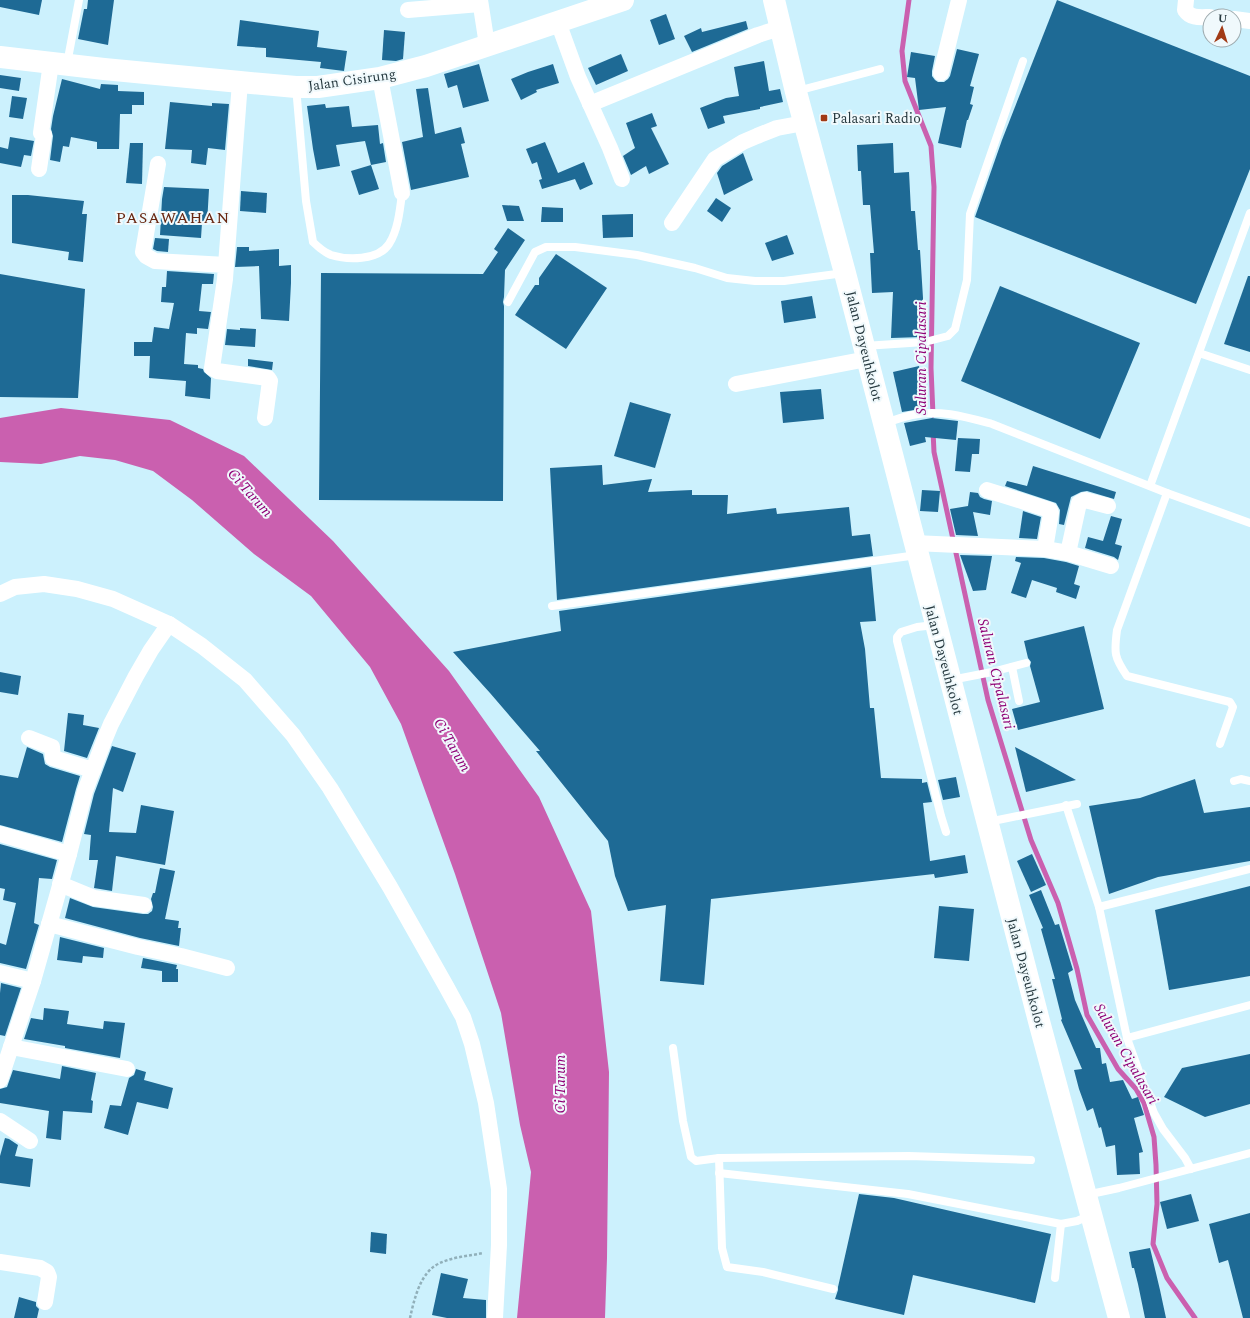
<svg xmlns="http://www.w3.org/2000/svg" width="1250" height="1318" viewBox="0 0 1250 1318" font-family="Spectral,serif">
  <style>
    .water { fill: #ca60af }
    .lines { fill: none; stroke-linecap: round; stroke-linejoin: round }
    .stream { stroke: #ca60af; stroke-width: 5 }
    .building { fill: #1e6a95 }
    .path { stroke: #91b0ba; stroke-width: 2.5; stroke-dasharray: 3 2; stroke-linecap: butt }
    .service { stroke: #fff; stroke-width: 8 }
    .minor { stroke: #fff; stroke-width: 16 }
    .secondary { stroke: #fff; stroke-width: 22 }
    .primary { stroke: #fff; stroke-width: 22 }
    .poi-dot { fill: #a13a16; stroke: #f0f9fc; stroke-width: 1.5 }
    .labels { text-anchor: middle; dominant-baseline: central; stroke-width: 4; stroke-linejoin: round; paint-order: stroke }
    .street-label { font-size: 14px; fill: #26393f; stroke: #f0f9fc }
    .poi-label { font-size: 14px; fill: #26393f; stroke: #f0f9fc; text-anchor: start }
    .water-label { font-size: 15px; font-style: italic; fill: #8f0076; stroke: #f0f9fc }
    .quarter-label { font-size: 16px; letter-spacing: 1px; fill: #682711; stroke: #f0f9fc }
  </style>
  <rect width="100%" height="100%" fill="#ccf1fd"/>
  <polygon class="water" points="61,408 170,420 244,456 333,541 449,671 539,797 591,911 609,1072 607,1258 605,1318 517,1318 531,1172 520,1125 501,1013 455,874 401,724 370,667 311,596 254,554 192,500 153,471 115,460 80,456 41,464 0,462 0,418"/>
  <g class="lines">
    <g class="stream">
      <polyline points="909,0 902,51 905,81 931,146 934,187 931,368 933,415"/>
      <polyline points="933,431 934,452 988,700 1031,840 1058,903 1077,969 1087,1015 1118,1069 1136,1089 1144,1103 1154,1137 1156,1165 1157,1204 1153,1244 1167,1278 1195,1318"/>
    </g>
  </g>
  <g class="building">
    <polygon points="0,0 42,0 39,15 0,7"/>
    <polygon points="88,0 114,0 108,45 78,39 84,9 87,9"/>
    <polygon points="1057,0 1250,76 1250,169 1196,304 975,217 1002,140"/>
    <polygon points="666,14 675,39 659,45 650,20"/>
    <polygon points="240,20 319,31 317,47 347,51 344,71 320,68 321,62 266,57 266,48 237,46"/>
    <polygon points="746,21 748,29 692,52 684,36 701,28 702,32"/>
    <polygon points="384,30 405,32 403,59 396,61 382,60"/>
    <polygon points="957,49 979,54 970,86 974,87 970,104 973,105 968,120 967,120 961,148 938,143 946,107 919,110 915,78 907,77 911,52 935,56 932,71 932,76 935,80 938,82 944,82 948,79 950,76"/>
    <polygon points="621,54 628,71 596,85 588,68"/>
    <polygon points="764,61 769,91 780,89 783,102 760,107 760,109 723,116 725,123 708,129 700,108 726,98 739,96 734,67"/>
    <polygon points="479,64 489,101 463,108 457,85 448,88 444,74"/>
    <polygon points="553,64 559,83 536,90 537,92 521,100 511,79 528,72"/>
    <polygon points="0,75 21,78 19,91 0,88"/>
    <polygon points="62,79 100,89 101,84 118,85 118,91 144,92 144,105 132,105 132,114 120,114 119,149 97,149 97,142 71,137 69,147 63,146 60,162 50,160 53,136 51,129 53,116"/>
    <polygon points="428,88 435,134 461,127 465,143 461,144 469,177 411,190 402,142 423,137 416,89"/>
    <polygon points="12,96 27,98 23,119 9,117"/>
    <polygon points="170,102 212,106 212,103 229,104 225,150 208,148 206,165 191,163 192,150 165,149"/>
    <polygon points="325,104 326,108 349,106 352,127 378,125 380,144 383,143 386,162 371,165 365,141 336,145 340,166 317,170 313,149 307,106"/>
    <polygon points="652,113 657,126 651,128 669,164 649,174 646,166 631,175 623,156 635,148 626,123"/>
    <polygon points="10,137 34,141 31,156 24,155 21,167 0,163 0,147 8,149"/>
    <polygon points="545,142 558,173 584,162 593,184 580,190 575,179 542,189 539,180 542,179 537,162 532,164 526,149"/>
    <polygon points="130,143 143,143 142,184 126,183"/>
    <polygon points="893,143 894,173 909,172 911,211 915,211 918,250 920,250 923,298 922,337 891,338 893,292 872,293 870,253 874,253 870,205 863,205 861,171 858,171 857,145"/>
    <polygon points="743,153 753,180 724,195 717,173 722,166"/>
    <polygon points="371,165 379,189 359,195 351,171"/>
    <polygon points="164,187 209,189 207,224 202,223 201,238 160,235 162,199"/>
    <polygon points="241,191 267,193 266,213 240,211"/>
    <polygon points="12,195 28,195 84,201 82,214 87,214 83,262 68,260 69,252 12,243"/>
    <polygon points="716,198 731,208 722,222 707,211"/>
    <polygon points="502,205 519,206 524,221 507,221"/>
    <polygon points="542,207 563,208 563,222 541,222"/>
    <polygon points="633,214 633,237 603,238 602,215"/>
    <polygon points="508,228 525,240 505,270 504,297 503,302 504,306 503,501 319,500 321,273 483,274 498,252 494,249"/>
    <polygon points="787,235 794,254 772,261 765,243"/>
    <polygon points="155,238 169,239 168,252 157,251 153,249"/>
    <polygon points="237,247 249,247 249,251 279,249 279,266 291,265 291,283 289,321 261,319 259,266 235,267"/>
    <polygon points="556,254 607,288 566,349 515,315 535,285 539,285 539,278"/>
    <polygon points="167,271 214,274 213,284 202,284 199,311 211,312 208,329 197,328 197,334 186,333 184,364 198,365 198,368 203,369 204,372 211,378 210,399 185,396 186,381 149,378 150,356 134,356 134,342 152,342 154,327 169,329 174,303 161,302 162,287 166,287"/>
    <polygon points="0,274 85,289 78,398 0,397"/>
    <polygon points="1248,276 1250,276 1250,352 1224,344"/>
    <polygon points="1000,286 1140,343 1100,439 961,381"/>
    <polygon points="812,296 816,318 784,323 781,301"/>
    <polygon points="240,328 256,329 255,347 225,345 227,329 240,330"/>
    <polygon points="248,359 273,362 272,370 248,366"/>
    <polygon points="919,366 927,408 902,412 893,372"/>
    <polygon points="821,389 824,419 783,423 780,392"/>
    <polygon points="630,402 671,414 655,468 614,456"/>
    <polygon points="932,418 958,421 956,440 925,437 926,442 910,446 904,423"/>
    <polygon points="958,438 980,439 979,454 972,454 970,472 955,471"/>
    <polygon points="602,465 603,485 652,479 648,492 692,490 692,495 728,495 727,514 776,508 777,514 849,507 852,536 870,534 873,556 557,600 550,468"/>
    <polygon points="1033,466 1116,492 1114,499 1087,491 1081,492 1071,497 1064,525 1059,524 1060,510 1056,503 1005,486 1007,481 1027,486"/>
    <polygon points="922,490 940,491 938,512 920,511"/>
    <polygon points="970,492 978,493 980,497 984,499 992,501 990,515 973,512 978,536 956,535 950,509 968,506"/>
    <polygon points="1023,511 1041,517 1037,539 1019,538"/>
    <polygon points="1111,516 1122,519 1115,544 1122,546 1118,560 1114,557 1085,548 1088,537 1103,541"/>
    <polygon points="960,555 992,556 986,590 973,591"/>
    <polygon points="1016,557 1044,558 1066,562 1079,566 1074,584 1080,586 1076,599 1056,592 1057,588 1032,580 1026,598 1011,593 1021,563 1015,561"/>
    <polygon points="871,567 876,621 860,622 865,649 870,708 874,708 881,778 922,779 922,783 927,782 932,802 923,803 930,861 965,855 968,873 935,878 934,874 711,899 704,985 660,981 666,905 628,911 615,876 608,841 536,751 540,751 490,693 453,652 561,631 559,611"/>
    <polygon points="1084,626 1104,709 1018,730 1012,709 1040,702 1030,666 1031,662 1028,658 1024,641"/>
    <polygon points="0,672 21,676 18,695 0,692"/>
    <polygon points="68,713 84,715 83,725 99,728 87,758 64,751"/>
    <polygon points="112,746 136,753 123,792 113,788 109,832 136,833 141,805 174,811 165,865 116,856 112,891 94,888 98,860 89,860 91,835 84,834 94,794"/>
    <polygon points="27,747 43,754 45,764 50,767 80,776 76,789 62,842 0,825 0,775 18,778"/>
    <polygon points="1015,747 1036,758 1076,780 1026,792"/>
    <polygon points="956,777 960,797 943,800 938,780"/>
    <polygon points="1195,779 1204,813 1250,807 1250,861 1158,877 1109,894 1089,806 1140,798"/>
    <polygon points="0,844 57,860 52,879 39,878 34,923 39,925 26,969 0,963 0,943 6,945 16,903 3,900 5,889 0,888"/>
    <polygon points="1032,854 1046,885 1031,892 1017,861"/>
    <polygon points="160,868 175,871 165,919 179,921 178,928 181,928 179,946 140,938 65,918 70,898 93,907 143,914 148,914 152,911 153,907 151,899 153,893 155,893"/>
    <polygon points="1250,886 1250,976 1169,990 1155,910"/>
    <polygon points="1041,890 1055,925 1059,924 1073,970 1068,973 1075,1000 1096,1048 1100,1048 1102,1064 1106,1063 1110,1082 1123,1080 1132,1099 1138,1097 1144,1115 1134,1118 1143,1152 1139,1153 1140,1174 1117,1175 1115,1145 1106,1147 1101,1127 1099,1128 1093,1108 1087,1111 1079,1089 1074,1070 1082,1069 1061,1020 1062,1019 1052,979 1055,979 1041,929 1043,928 1029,895"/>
    <polygon points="939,906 974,909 969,961 934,958"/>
    <polygon points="60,937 104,948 103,958 83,956 82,963 57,960"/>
    <polygon points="143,958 177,965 176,969 178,969 178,982 162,982 162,971 141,968"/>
    <polygon points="1,983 21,988 5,1036 0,1035 0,993"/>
    <polygon points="44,1008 69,1011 67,1024 103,1029 104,1021 125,1023 120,1058 65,1048 65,1046 24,1039 31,1018 43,1020"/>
    <polygon points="1250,1054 1250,1104 1205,1117 1164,1097 1182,1068"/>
    <polygon points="62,1066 96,1073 91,1100 93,1101 92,1113 63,1111 61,1140 46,1138 49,1111 0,1103 0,1089 7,1087 13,1070 60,1079"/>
    <polygon points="136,1069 146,1072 144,1080 173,1088 168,1109 137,1102 128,1135 104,1128 110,1105 121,1106 129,1078 134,1075"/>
    <polygon points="5,1138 9,1139 18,1145 15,1156 33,1159 30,1187 0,1183 0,1156"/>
    <polygon points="859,1194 894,1198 1051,1234 1035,1303 913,1275 904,1315 835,1299 838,1290 838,1287"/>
    <polygon points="1191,1194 1199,1221 1167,1229 1160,1202"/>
    <polygon points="1250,1213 1250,1318 1243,1318 1228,1260 1219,1263 1209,1224"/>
    <polygon points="371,1232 387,1234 386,1254 370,1252"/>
    <polygon points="1150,1248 1160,1290 1166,1318 1145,1318 1138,1284 1134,1268 1132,1268 1129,1252"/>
    <polygon points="441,1273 468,1279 463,1298 486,1300 486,1318 447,1318 432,1315"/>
    <polygon points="19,1297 36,1302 36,1306 39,1309 37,1318 14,1318"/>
  </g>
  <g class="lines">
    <path class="path" d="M 410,1318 C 414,1300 420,1273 438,1264 C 451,1257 469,1256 483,1253"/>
    <g class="service">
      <polyline points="67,64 79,0"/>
      <path d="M 296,87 L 306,201 L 313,242 C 318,247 324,252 331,255 C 347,260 378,261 389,244 C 398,230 400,210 402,193"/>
      <polyline points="797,91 880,69"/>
      <polyline points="508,302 535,252 546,247 575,247 637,255 695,268 727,278 755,281 784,281 844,273"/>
      <polyline points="864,346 925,342 948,336 955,329 967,280 970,214 1023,61"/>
      <polyline points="1199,353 1250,370"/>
      <path d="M 886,423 C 894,420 903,417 912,415 C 939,409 966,417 992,424 L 1167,493 L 1250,523"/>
      <polyline points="1150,486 1250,213"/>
      <path d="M 1167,493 L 1117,630 C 1114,653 1114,657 1127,676 L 1230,702 L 1233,707 L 1232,710 L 1220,744"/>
      <polyline points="552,606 917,555"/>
      <polyline points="935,625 917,627 901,632 897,637 897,641 941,816 946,832"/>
      <polyline points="1012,667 1019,701"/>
      <polyline points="951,680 992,672 1026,663"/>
      <polyline points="1234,781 1241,779 1250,781"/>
      <polyline points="1066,805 1099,907 1127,1038 1154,1113 1163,1129 1185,1158 1191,1169"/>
      <polyline points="988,822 1077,804"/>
      <polyline points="1099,907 1250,869"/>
      <polyline points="1127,1038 1250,1005"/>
      <polyline points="673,1048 683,1121 691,1157 696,1161 719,1158"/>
      <polyline points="719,1173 908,1194 1061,1224 1077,1221 1091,1215"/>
      <polyline points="1086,1195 1119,1188 1250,1153"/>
      <polyline points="1055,1278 1061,1224"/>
      <polyline points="833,1289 763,1272 727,1267 722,1248 719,1158 909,1156 1031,1160"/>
    </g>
    <g class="minor">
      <polyline points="480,0 487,45"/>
      <path d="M 1186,0 L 1185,10 C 1191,19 1201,17 1210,17"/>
      <polyline points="408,10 480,4"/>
      <polyline points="1234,19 1250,21"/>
      <polyline points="558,22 578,77 610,148 622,179"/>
      <polyline points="941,73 959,0"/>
      <polyline points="380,78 402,193"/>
      <polyline points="590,104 758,35 780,28"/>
      <polyline points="158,164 143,252 146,256 155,261 226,265 225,279 212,368 217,371 268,378 270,381 265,418"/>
      <polyline points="39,169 44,135 41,133 51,63"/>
      <polyline points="672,223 715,159 743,142 757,136 777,128 804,123"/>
      <polyline points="226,265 240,82"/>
      <polyline points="736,384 867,359"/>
      <polyline points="987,490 1050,510 1051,513 1045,549"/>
      <polyline points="914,543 1045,549 1068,553 1111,566"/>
      <polyline points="1068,553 1079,503 1085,500 1108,506"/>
      <polyline points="0,594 15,587 44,584 77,589 113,599 169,624 202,646 245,680 293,735 330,788 390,887 446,986 463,1017 472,1044 486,1103 499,1189 499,1245 495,1318"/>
      <polyline points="29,738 52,747 53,758 93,770"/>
      <polyline points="0,834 69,854"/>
      <polyline points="60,884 94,898 144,905"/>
      <polyline points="49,924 138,947 181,956 227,968"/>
      <polyline points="0,973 33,981"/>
      <polyline points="11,1047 127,1069"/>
      <polyline points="0,1080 33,981 69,854 85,791 104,741 111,724 136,676 151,650 169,624"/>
      <polyline points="0,1121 30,1141"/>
      <polyline points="0,1262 40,1268 47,1272 49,1277 45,1302"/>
    </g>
    <polyline class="secondary" points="0,57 104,69 240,82 296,87 318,87 380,78 426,66 623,0"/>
    <polyline class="primary" points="774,0 796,92 845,273 1040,1025 1119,1318"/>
  </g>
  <rect class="poi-dot" x="820" y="114" width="8" height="8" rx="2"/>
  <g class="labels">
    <g class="street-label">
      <text transform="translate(352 80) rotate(-8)">Jalan Cisirung</text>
      <text transform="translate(864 346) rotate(76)">Jalan Dayeuhkolot</text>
      <text transform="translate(944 660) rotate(75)">Jalan Dayeuhkolot</text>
      <text transform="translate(1026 973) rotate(75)">Jalan Dayeuhkolot</text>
    </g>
    <g class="poi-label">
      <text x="832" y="118">Palasari Radio</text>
    </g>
    <g class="water-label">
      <text transform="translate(921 358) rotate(-90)">Saluran Cipalasari</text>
      <text transform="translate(250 493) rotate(48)">Ci Tarum</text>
      <text transform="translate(996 674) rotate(76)">Saluran Cipalasari</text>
      <text transform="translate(452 745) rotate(60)">Ci Tarum</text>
      <text transform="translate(1126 1054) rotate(60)">Saluran Cipalasari</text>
      <text transform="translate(560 1084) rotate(-90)">Ci Tarum</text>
    </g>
    <g class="quarter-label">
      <text x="173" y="218">PASAWAHAN</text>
    </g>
  </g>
  <g transform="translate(1222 28) rotate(4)"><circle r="19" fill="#f0f9fc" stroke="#9facb0"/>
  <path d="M0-3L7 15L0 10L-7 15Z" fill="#a13a16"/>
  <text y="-6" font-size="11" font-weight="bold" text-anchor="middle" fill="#26393f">U</text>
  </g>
</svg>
